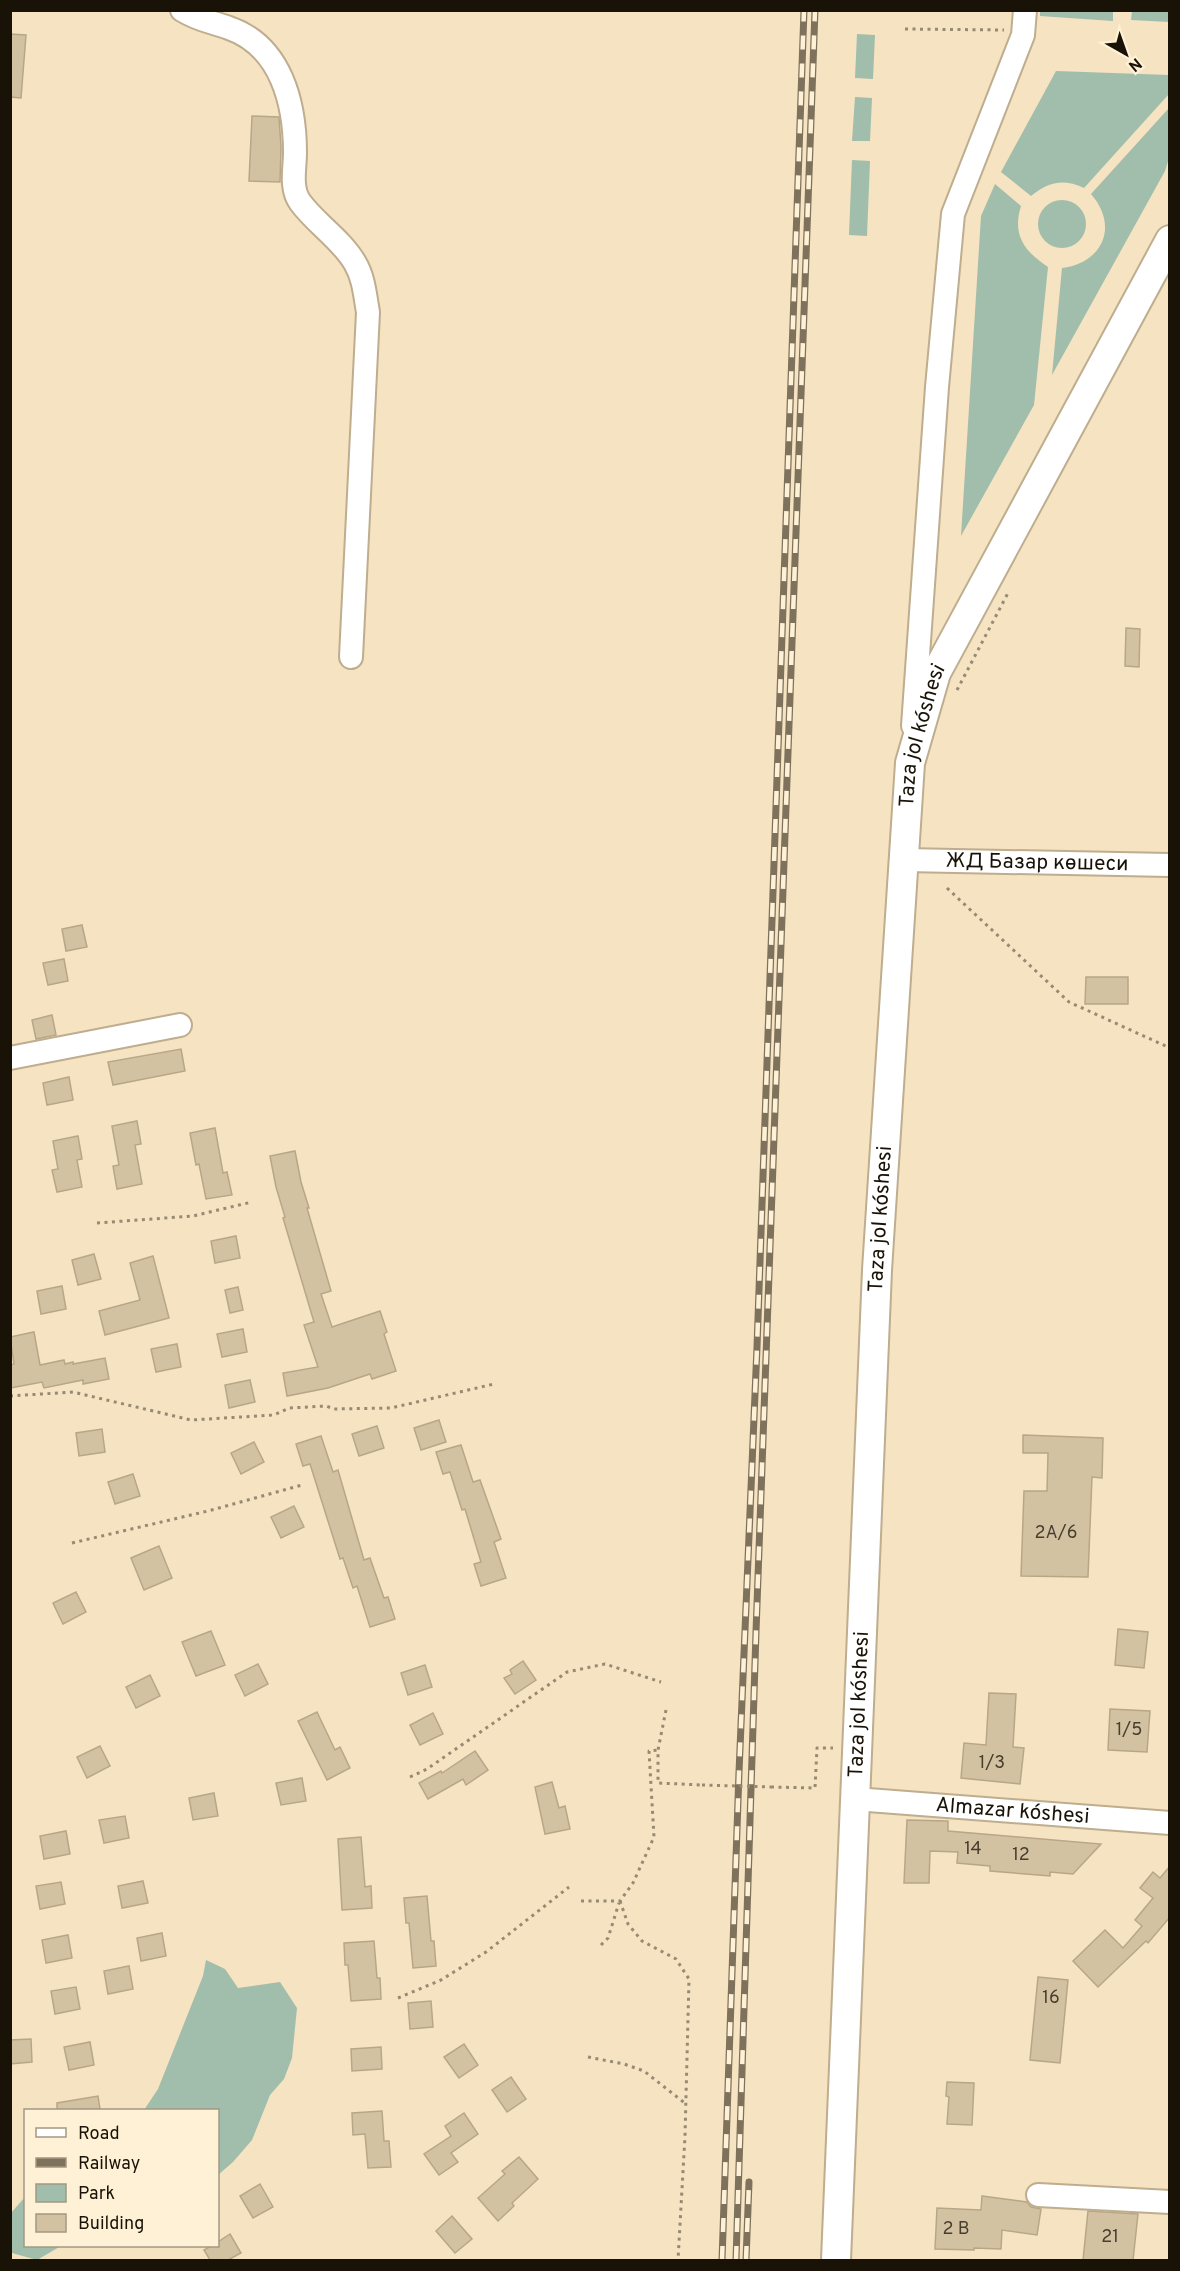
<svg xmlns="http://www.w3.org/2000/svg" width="1180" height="2271" viewBox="0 0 1180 2271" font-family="Overpass,sans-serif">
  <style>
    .green { fill: #a1bdab }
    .building { fill: #d3c2a2; stroke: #b8a787; stroke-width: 1.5 }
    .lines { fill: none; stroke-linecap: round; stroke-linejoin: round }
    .minor-casing { stroke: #bead8e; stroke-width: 26 }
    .major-casing { stroke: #bead8e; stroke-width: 32 }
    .path { stroke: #978a73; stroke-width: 3; stroke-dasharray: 3 4.5; stroke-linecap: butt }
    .minor { stroke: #fff; stroke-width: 22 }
    .major { stroke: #fff; stroke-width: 28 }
    .rail-casing { stroke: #7e725d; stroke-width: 7 }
    .rail { stroke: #fff1d6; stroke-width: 4.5; stroke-dasharray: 14; stroke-linecap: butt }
    .path-bridge { stroke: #978a73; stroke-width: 3; stroke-dasharray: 3 4.5; stroke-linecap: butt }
    .labels { text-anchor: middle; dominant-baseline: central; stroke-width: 5; stroke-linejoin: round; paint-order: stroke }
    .number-label { font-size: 18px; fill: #473e2e }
    .street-label { font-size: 21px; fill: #181207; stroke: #fff1d6 }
  </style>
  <rect width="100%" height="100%" fill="#f5e3c2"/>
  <g class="green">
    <polygon points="1040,11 1113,11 1113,21 1040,16"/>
    <polygon points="1132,11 1169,11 1169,22 1131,20"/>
    <polygon points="857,34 875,35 873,79 855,78"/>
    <path d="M 1056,71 L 1169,75 L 1169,94 L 1084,188 C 1063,178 1048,182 1031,196 L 1001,172 Z"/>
    <polygon points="855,97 872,98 870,141 852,141"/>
    <path d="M 1169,108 L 1169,158 L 1165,171 L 1052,375 L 1062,268 C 1103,263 1119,226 1091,194 Z"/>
    <polygon points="852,160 870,161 867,236 849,235"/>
    <path d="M 995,184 L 1021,206 C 1012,235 1024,251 1048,267 L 1034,405 L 961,536 L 981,216 Z"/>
    <circle cx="1062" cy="224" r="24"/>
    <polygon points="206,1960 225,1969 238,1988 280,1982 297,2008 292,2058 284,2079 270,2095 252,2140 233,2162 218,2175 218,2110 144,2110 158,2089 203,1976"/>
    <polygon points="25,2197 26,2246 61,2246 37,2260 12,2253 11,2251 11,2213"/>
  </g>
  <g class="building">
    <polygon points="10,34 26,35 21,98 10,97"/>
    <polygon points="252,116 279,117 281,147 280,182 249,181"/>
    <polygon points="1126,628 1140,629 1139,667 1125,666"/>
    <polygon points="82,925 87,947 66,951 62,929"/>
    <polygon points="64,959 68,981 48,985 43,963"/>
    <polygon points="1086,977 1128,977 1128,1004 1085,1004"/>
    <polygon points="52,1015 56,1035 36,1039 32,1020"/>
    <polygon points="181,1049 185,1071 113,1085 108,1062"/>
    <polygon points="69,1077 73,1100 47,1105 43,1083"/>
    <polygon points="137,1121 141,1144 135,1145 142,1184 117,1189 113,1166 119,1165 112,1126"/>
    <polygon points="215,1128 223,1173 227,1172 232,1195 206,1199 199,1164 196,1165 190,1133"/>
    <polygon points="78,1136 82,1159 77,1160 82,1187 57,1192 52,1170 58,1169 53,1141"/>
    <polygon points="295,1151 301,1182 309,1208 307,1208 331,1291 321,1294 332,1327 380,1311 387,1332 384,1334 396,1371 372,1379 370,1374 328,1388 287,1396 283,1373 318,1367 304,1325 314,1322 283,1218 285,1217 276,1187 270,1156"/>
    <polygon points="236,1236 240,1258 215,1263 211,1241"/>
    <polygon points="94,1254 101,1279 78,1285 72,1260"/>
    <polygon points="153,1256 169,1318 105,1335 99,1311 140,1300 130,1263"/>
    <polygon points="62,1286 66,1309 41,1314 37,1291"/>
    <polygon points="238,1287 243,1310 230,1313 225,1290"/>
    <polygon points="243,1329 247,1352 222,1357 217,1334"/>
    <polygon points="34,1332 40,1365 64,1360 65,1364 73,1362 73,1364 105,1358 109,1379 83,1384 83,1380 44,1388 42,1382 10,1388 10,1365 14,1364 10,1337"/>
    <polygon points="177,1344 181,1367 156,1372 151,1349"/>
    <polygon points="250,1380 255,1402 229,1408 225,1385"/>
    <polygon points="439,1420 446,1442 421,1450 414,1428"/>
    <polygon points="377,1426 384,1448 359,1456 352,1434"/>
    <polygon points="102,1429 105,1452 79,1456 76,1433"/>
    <polygon points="1023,1435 1103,1438 1102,1478 1092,1477 1088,1577 1021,1576 1024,1491 1047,1491 1048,1453 1023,1453"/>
    <polygon points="321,1436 333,1472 338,1470 364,1560 370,1558 384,1598 388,1597 395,1619 370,1627 357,1586 353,1588 343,1558 340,1559 310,1464 303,1466 296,1444"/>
    <polygon points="254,1442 264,1462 241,1474 231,1453"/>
    <polygon points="461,1445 473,1482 480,1480 501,1539 494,1542 506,1578 481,1586 474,1564 481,1562 465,1509 462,1510 450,1472 443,1474 436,1452"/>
    <polygon points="133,1474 140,1496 115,1504 108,1482"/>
    <polygon points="294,1506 304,1527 281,1538 271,1517"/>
    <polygon points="159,1546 172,1578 144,1590 131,1558"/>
    <polygon points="76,1592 86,1612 63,1624 53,1603"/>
    <polygon points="1118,1629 1148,1632 1144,1668 1115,1665"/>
    <polygon points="211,1631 225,1665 196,1676 182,1642"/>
    <polygon points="523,1661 536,1680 515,1694 504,1678 512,1674 510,1670"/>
    <polygon points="258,1664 268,1684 245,1696 235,1675"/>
    <polygon points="425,1665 432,1687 408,1695 401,1673"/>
    <polygon points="150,1675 160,1696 136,1708 126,1687"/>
    <polygon points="989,1693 1016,1694 1013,1747 1024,1748 1020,1784 961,1778 964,1743 986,1745"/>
    <polygon points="1110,1709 1150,1711 1147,1752 1108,1750"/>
    <polygon points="317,1712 335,1750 340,1747 350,1768 327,1780 298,1721"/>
    <polygon points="433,1713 443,1734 420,1745 410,1725"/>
    <polygon points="100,1746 110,1766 87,1778 77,1757"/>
    <polygon points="475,1751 488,1770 466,1785 463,1779 428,1799 419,1783 441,1771 442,1773"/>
    <polygon points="302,1778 306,1801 281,1805 276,1783"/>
    <polygon points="552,1782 559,1808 565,1806 570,1829 545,1834 535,1787"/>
    <polygon points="214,1793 218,1816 193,1820 189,1798"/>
    <polygon points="125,1816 129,1838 104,1843 99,1820"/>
    <polygon points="907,1820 948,1821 948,1831 1101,1844 1073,1874 1050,1872 1050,1876 990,1871 990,1866 957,1863 958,1852 930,1851 929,1883 904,1883"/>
    <polygon points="66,1831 70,1854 44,1859 40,1836"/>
    <polygon points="361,1837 365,1887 371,1886 372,1908 342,1910 338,1839"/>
    <polygon points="1170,1866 1170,1917 1148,1943 1146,1941 1098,1987 1073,1961 1105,1930 1123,1948 1142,1926 1135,1920 1153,1898 1140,1888 1153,1872 1160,1878"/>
    <polygon points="143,1881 148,1903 122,1908 118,1886"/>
    <polygon points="61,1882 65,1904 40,1909 36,1886"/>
    <polygon points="427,1896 431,1941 434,1941 436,1966 413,1968 409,1923 406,1923 404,1898"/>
    <polygon points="162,1933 166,1956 141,1961 137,1938"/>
    <polygon points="68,1935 72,1958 46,1963 42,1940"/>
    <polygon points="374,1941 377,1978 380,1978 381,1999 351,2001 348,1965 345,1965 344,1943"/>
    <polygon points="129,1966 133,1989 108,1994 104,1971"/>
    <polygon points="1038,1977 1068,1980 1060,2063 1030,2060"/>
    <polygon points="76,1987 80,2009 55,2014 51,1991"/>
    <polygon points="431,2001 433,2027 410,2029 408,2003"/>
    <polygon points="31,2039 32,2062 10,2064 10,2040"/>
    <polygon points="90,2042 94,2065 69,2070 64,2047"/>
    <polygon points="464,2044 478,2065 459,2078 444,2057"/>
    <polygon points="381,2047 382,2069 352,2071 351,2049"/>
    <polygon points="511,2077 526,2099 507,2112 492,2090"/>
    <polygon points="947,2082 974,2083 972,2125 947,2124 949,2097 946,2096"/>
    <polygon points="98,2096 100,2109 57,2110 57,2103"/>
    <polygon points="382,2111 384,2141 389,2141 391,2167 368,2168 365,2134 353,2135 352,2113"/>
    <polygon points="464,2113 478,2134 451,2153 458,2162 439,2175 424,2154 451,2136 445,2126"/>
    <polygon points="519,2157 538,2179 512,2203 514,2206 498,2221 478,2198 505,2174 502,2171"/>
    <polygon points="260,2184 273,2207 253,2218 240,2196"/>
    <polygon points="982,2196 1027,2202 1031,2207 1041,2209 1037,2235 1002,2230 1001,2249 974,2248 974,2250 935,2249 937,2208 981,2210"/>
    <polygon points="1088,2211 1138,2214 1133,2260 1083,2260"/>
    <polygon points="452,2216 472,2239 455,2253 436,2231"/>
    <polygon points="230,2234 241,2253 228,2260 210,2260 204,2250 211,2246 218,2246 218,2242"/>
  </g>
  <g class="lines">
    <defs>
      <g id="minor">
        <path d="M 182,10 C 200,21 210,21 229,28 C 281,46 295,103 295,153 C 295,168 290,188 300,202 C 315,223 342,240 355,263 C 364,278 365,296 368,312 L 351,657"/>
        <polyline points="913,726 937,387 953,214 1023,35 1025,10"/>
        <path id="s1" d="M 905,860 L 1170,865"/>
        <polyline points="10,1058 180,1025"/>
        <path id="s2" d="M 855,1799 L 1170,1823"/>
        <polyline points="1038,2195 1170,2202"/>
      </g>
      <g id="major">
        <path id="s3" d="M 836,2260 L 877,1270 L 910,763 L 936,673 L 1170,240"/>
      </g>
    </defs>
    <use href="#minor" class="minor-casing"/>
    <use href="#major" class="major-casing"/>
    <g class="path">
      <polyline points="905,29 1004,30"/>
      <polyline points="957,690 1008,593"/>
      <polyline points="947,888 1069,1002 1170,1048"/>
      <polyline points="97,1223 193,1216 252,1202"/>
      <polyline points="10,1396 73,1392 191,1420 274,1415 289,1408 326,1406 334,1409 391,1408 494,1384"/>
      <polyline points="72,1543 208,1511 302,1485"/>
      <polyline points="666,1710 658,1750 658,1783 702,1785"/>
      <polyline points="410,1777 427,1769 567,1672 605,1664 661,1682"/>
      <polyline points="771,1787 815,1788 817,1748 833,1748"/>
      <polyline points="581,1901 620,1901 633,1883 654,1837 649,1751 658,1750"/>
      <polyline points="620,1901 628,1924 642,1941 676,1959 689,1979 685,2136 678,2260"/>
      <polyline points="601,1945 608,1938 619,1903"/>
      <polyline points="398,1998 441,1980 486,1952 569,1887"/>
      <polyline points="588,2057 624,2064 644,2071 686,2104"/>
    </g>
    <use href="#minor" class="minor"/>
    <use href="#major" class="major"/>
    <defs>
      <g id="rail">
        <polyline points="722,2260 739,1772 757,1347 804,10"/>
        <polyline points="736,2260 756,1632 815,10"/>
        <polyline points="746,2260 749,2182"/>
      </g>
    </defs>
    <use href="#rail" class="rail-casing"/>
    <use href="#rail" class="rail"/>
    <polyline class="path-bridge" points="702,1785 771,1787"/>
  </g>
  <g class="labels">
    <g class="number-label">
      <text x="1056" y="1533">2А/6</text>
      <text x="1129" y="1730">1/5</text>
      <text x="992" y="1763">1/3</text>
      <text x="973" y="1849">14</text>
      <text x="1021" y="1855">12</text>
      <text x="1051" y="1998">16</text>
      <text x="956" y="2229">2 В</text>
      <text x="1110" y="2237">21</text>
    </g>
    <g class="street-label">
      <text stroke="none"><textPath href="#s3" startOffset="1528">Taza jol kóshesi</textPath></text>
      <text stroke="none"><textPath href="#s1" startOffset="132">ЖД Базар көшеси</textPath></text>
      <text stroke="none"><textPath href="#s3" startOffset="1042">Taza jol kóshesi</textPath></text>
      <text stroke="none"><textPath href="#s3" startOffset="556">Taza jol kóshesi</textPath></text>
      <text stroke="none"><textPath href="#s2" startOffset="158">Almazar kóshesi</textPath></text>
    </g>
  </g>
  <rect width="1180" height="2271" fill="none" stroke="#181207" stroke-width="24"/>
  <rect x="24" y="2109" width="195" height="138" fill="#fff1d6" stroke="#a39883" stroke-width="1.5"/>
  <rect x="36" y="2128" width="30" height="9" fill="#ffffff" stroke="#a39883" stroke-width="1.5"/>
  <text x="78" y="2139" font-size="18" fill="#181207">Road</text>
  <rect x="36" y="2158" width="30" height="9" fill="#7e725d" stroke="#a39883" stroke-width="1.5"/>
  <text x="78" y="2169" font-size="18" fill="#181207">Railway</text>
  <rect x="36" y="2184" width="30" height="18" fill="#a1bdab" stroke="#a39883" stroke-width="1.5"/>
  <text x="78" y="2199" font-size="18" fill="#181207">Park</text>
  <rect x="36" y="2214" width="30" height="18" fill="#d3c2a2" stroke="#a39883" stroke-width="1.5"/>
  <text x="78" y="2229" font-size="18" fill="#181207">Building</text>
  <g transform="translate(1126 54) rotate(140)" stroke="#fff1d6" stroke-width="4.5" paint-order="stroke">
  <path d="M0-4.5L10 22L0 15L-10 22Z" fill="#181207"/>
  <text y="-9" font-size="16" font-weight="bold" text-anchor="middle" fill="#181207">N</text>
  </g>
</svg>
